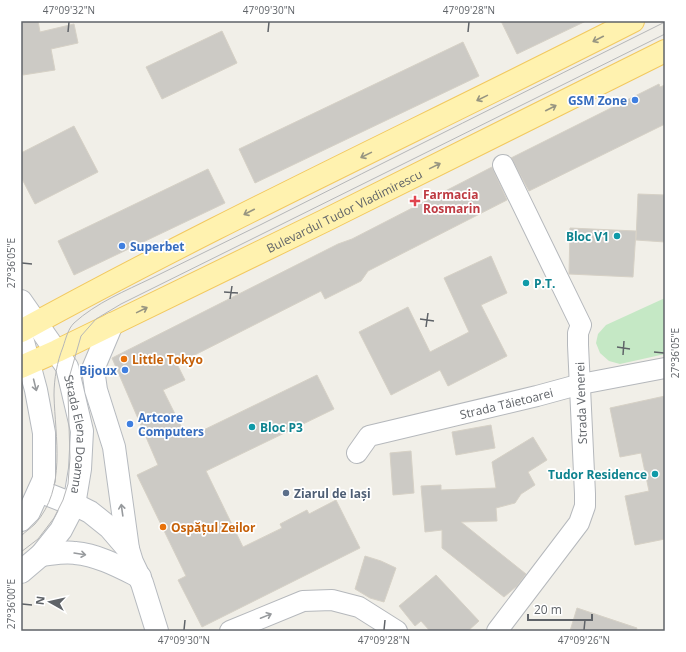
<svg xmlns="http://www.w3.org/2000/svg" width="686" height="652" viewBox="0 0 686 652" font-family="'Open Sans',sans-serif">
  <style>
    .green { fill: #c5e8c5 }
    .building { fill: #cccac5; stroke: #d6d1c6 }
    .lines { fill: none; stroke-linecap: round; stroke-linejoin: round }
    .street-casing { stroke: #b5b8bc; stroke-width: 22 }
    .secondary-casing { stroke: #b6babf; stroke-width: 24 }
    .primary-casing { stroke: #f2c960; stroke-width: 24 }
    .street { stroke: #fff; stroke-width: 20 }
    .secondary { stroke: #fff; stroke-width: 22 }
    .primary { stroke: #fff2af; stroke-width: 22 }
    .tram { stroke: #b6b7b8; stroke-width: 1 }
    .oneway { stroke: #979581 }
    .oneway2 { stroke: #979a9d }
    .ticks { fill: none; stroke: #5f6368; stroke-width: 1.5 }
    .shop-dot { fill: #3f7fe0; stroke: #fff; stroke-width: 1.5 }
    .health-dot { fill: #e0444e; stroke: #fff; stroke-width: 1.5 }
    .culture-dot { fill: #0f9aa8; stroke: #fff; stroke-width: 1.5 }
    .food-dot { fill: #e8710a; stroke: #fff; stroke-width: 1.5 }
    .service-dot { fill: #5c6f8a; stroke: #fff; stroke-width: 1.5 }
    .labels { text-anchor: middle; dominant-baseline: central; stroke-width: 3.5; stroke-linejoin: round; paint-order: stroke }
    .shop-label { font-size: 12px; font-weight: bold; fill: #366cbe; stroke: #fff; text-anchor: end }
    .health-label { font-size: 12px; font-weight: bold; fill: #be3a42; stroke: #fff; text-anchor: start }
    .street-label { font-size: 12px; fill: #5f6368; stroke: #fff }
    .culture-label { font-size: 12px; font-weight: bold; fill: #0d838f; stroke: #fff; text-anchor: end }
    .food-label { font-size: 12px; font-weight: bold; fill: #c56008; stroke: #fff; text-anchor: start }
    .service-label { font-size: 12px; font-weight: bold; fill: #4e5e75; stroke: #fff; text-anchor: start }
    .neatline { fill: none; stroke: #5f6368; stroke-width: 1.5 }
    .ticks-label { font-size: 10px; text-anchor: middle; fill: #5f6368 }
  </style>
  <rect width="100%" height="100%" fill="#f1efe8"/>
  <polygon class="green" points="665,298 665,354 620,364 609,361 600,353 596,343 598,334 606,325"/>
  <g class="building">
    <polygon points="21,21 38,21 40,32 74,24 78,43 51,49 55,70 23,75 21,67"/>
    <polygon points="501,21 586,21 517,54"/>
    <polygon points="222,31 237,63 162,99 146,67"/>
    <polygon points="463,42 479,76 255,183 239,149"/>
    <polygon points="659,84 660,87 665,85 665,124 529,191 511,158"/>
    <polygon points="74,126 98,172 35,204 21,177 21,153"/>
    <polygon points="492,167 507,200 368,271 361,281 325,299 321,291 177,364 185,380 163,390 187,438 317,375 334,409 206,471 243,547 282,528 280,524 307,510 309,514 336,500 360,548 202,627 178,580 186,576 137,475 158,465 112,358 338,244 352,239"/>
    <polygon points="208,169 225,203 74,275 58,241"/>
    <polygon points="638,194 665,195 665,242 636,240"/>
    <polygon points="570,228 636,231 633,277 569,274"/>
    <polygon points="491,256 507,293 481,305 507,356 448,386 440,370 391,395 359,332 408,307 430,352 469,332 444,278"/>
    <polygon points="665,396 665,539 635,545 625,496 649,491 641,453 620,457 610,408"/>
    <polygon points="491,425 495,448 456,455 452,432"/>
    <polygon points="533,437 547,460 528,472 535,485 521,494 515,503 496,508 497,521 461,522 526,574 517,586 504,597 442,548 442,530 425,532 421,486 441,485 441,490 496,488 492,462"/>
    <polygon points="411,451 414,493 393,495 390,453"/>
    <polygon points="365,556 381,561 396,568 384,602 370,598 355,589"/>
    <polygon points="436,575 479,621 468,631 430,631 421,621 415,626 399,606"/>
    <polygon points="577,608 637,628 636,631 570,631"/>
  </g>
  <g class="lines">
    <defs>
      <g id="street">
        <path id="s1" d="M 357,453 L 369,436 L 537,396 L 581,384 L 665,368"/>
        <polyline points="230,631 303,601 332,600 359,607 397,631"/>
        <polyline points="497,631 579,523 585,506 585,494 578,345 578,333 581,325 503,165"/>
      </g>
      <g id="secondary">
        <path id="s2" d="M 21,301 L 67,367 L 82,431 L 80,469 L 74,505 L 61,530 L 41,555 L 21,572"/>
        <polyline points="112,324 93,369 96,390 114,447 128,549"/>
        <polyline points="21,334 36,390 44,433 44,479 29,512 21,520"/>
        <polyline points="39,491 82,508 90,512 110,528 128,549 132,562 142,583 157,631"/>
        <path d="M 41,555 C 52,554 64,551 75,553 C 98,555 120,567 140,577"/>
      </g>
      <g id="primary">
        <path d="M 21,331 C 221,221 429,125 633,21"/>
        <path id="s3" d="M 21,367 L 57,351 L 324,221 L 665,51"/>
      </g>
    </defs>
    <use href="#street" class="street-casing"/>
    <use href="#secondary" class="secondary-casing"/>
    <use href="#primary" class="primary-casing"/>
    <use href="#street" class="street"/>
    <use href="#secondary" class="secondary"/>
    <use href="#primary" class="primary"/>
    <g class="tram">
      <path d="M 21,536 C 25,532 31,528 35,524 C 67,488 55,438 54,395 C 54,379 57,362 63,347 C 66,338 68,329 74,323 C 96,303 125,291 152,278 C 188,260 224,243 260,225 C 395,157 530,89 665,22"/>
      <polyline points="21,552 38,539 54,518 63,500 68,484 70,458 68,393 70,382 69,378 81,336 96,319 121,304 665,34"/>
    </g>
  </g>
  <defs><path id="oneway-shaft" d="M-6 0H5M1.5-3L5.5 0L1.5 3" fill="none" stroke-width="1.6" stroke-linecap="round" stroke-linejoin="round"/></defs>
  <g class="oneway">
    <use href="#oneway-shaft" transform="translate(598 39) rotate(153)"/>
    <use href="#oneway-shaft" transform="translate(482 98) rotate(154)"/>
    <use href="#oneway-shaft" transform="translate(551 108) rotate(-27)"/>
    <use href="#oneway-shaft" transform="translate(366 155) rotate(154)"/>
    <use href="#oneway-shaft" transform="translate(435 166) rotate(-26)"/>
    <use href="#oneway-shaft" transform="translate(249 212) rotate(153)"/>
    <use href="#oneway-shaft" transform="translate(142 310) rotate(-26)"/>
  </g>
  <g class="oneway2">
    <use href="#oneway-shaft" transform="translate(35 385) rotate(76)"/>
    <use href="#oneway-shaft" transform="translate(122 510) rotate(-98)"/>
    <use href="#oneway-shaft" transform="translate(80 554) rotate(9)"/>
    <use href="#oneway-shaft" transform="translate(266 616) rotate(-22)"/>
  </g>
  <path class="ticks" d="M 68,32 L 69,22M 268,32 L 269,22M 468,32 L 469,22M 22,263 L 32,264M 224,292 L 238,293M 230,299 L 232,286M 420,319 L 434,321M 426,327 L 428,313M 617,347 L 630,349M 654,352 L 664,353M 623,355 L 624,341M 22,604 L 32,605M 184,630 L 185,620M 384,630 L 385,620M 584,630 L 585,620"/>
  <g class="shop-dot">
    <circle cx="635" cy="100" r="4"/>
    <circle cx="122" cy="246" r="4"/>
    <circle cx="125" cy="370" r="4"/>
    <circle cx="130" cy="424" r="4"/>
  </g>
  <path class="health-dot" d="M413 195h4v4h4v4h-4v4h-4v-4h-4v-4h4z"/>
  <g class="culture-dot">
    <circle cx="617" cy="236" r="4"/>
    <circle cx="526" cy="283" r="4"/>
    <circle cx="252" cy="427" r="4"/>
    <circle cx="655" cy="474" r="4"/>
  </g>
  <g class="food-dot">
    <circle cx="124" cy="359" r="4"/>
    <circle cx="163" cy="527" r="4"/>
  </g>
  <circle class="service-dot" cx="286" cy="493" r="4"/>
  <g class="labels">
    <g class="shop-label">
      <text x="627" y="100">GSM Zone</text>
      <text x="130" y="246" text-anchor="start">Superbet</text>
      <text x="117" y="370">Bijoux</text>
      <text x="138" y="417" text-anchor="start">Artcore<tspan x="138" dy="14">Computers</tspan></text>
    </g>
    <g class="health-label">
      <text x="423" y="194">Farmacia<tspan x="423" dy="14">Rosmarin</tspan></text>
    </g>
    <g class="street-label">
      <text stroke="none"><textPath href="#s3" startOffset="359">Bulevardul Tudor Vladimirescu</textPath></text>
      <text stroke="none"><textPath href="#s1" startOffset="162">Strada Tăietoarei</textPath></text>
      <text transform="translate(581 403) rotate(-92)">Strada Venerei</text>
      <text stroke="none"><textPath href="#s2" startOffset="149">Strada Elena Doamna</textPath></text>
    </g>
    <g class="culture-label">
      <text x="609" y="236">Bloc V1</text>
      <text x="534" y="283" text-anchor="start">P.T.</text>
      <text x="260" y="427" text-anchor="start">Bloc P3</text>
      <text x="647" y="474">Tudor Residence</text>
    </g>
    <g class="food-label">
      <text x="132" y="359">Little Tokyo</text>
      <text x="171" y="527">Ospățul Zeilor</text>
    </g>
    <g class="service-label">
      <text x="294" y="493">Ziarul de Iași</text>
    </g>
  </g>
  <rect width="686" height="652" fill="none" stroke="#ffffff" stroke-width="44"/>
  <g transform="translate(50 602) rotate(278)" stroke="#ffffff" stroke-width="3" paint-order="stroke">
  <path d="M0-3L7 15L0 10L-7 15Z" fill="#5f6368"/>
  <text y="-6" font-size="11" font-weight="bold" text-anchor="middle" fill="#5f6368">N</text>
  </g>
  <path d="M528 614v6h64v-6" fill="none" stroke="#5f6368" stroke-width="2"/>
  <text x="534" y="614" font-size="12" fill="#5f6368" stroke="#ffffff" stroke-width="3" paint-order="stroke">20 m</text>
  <rect x="22" y="22" width="642" height="608" class="neatline"/>
  <g class="ticks-label">
    <text x="69" y="14">47°09'32"N</text>
    <text x="269" y="14">47°09'30"N</text>
    <text x="469" y="14">47°09'28"N</text>
    <text transform="translate(11 263) rotate(-90)" y="4">27°36'05"E</text>
    <text transform="translate(675 353) rotate(-90)" y="4">27°36'05"E</text>
    <text transform="translate(11 604) rotate(-90)" y="4">27°36'00"E</text>
    <text x="184" y="644">47°09'30"N</text>
    <text x="384" y="644">47°09'28"N</text>
    <text x="584" y="644">47°09'26"N</text>
  </g>
</svg>
